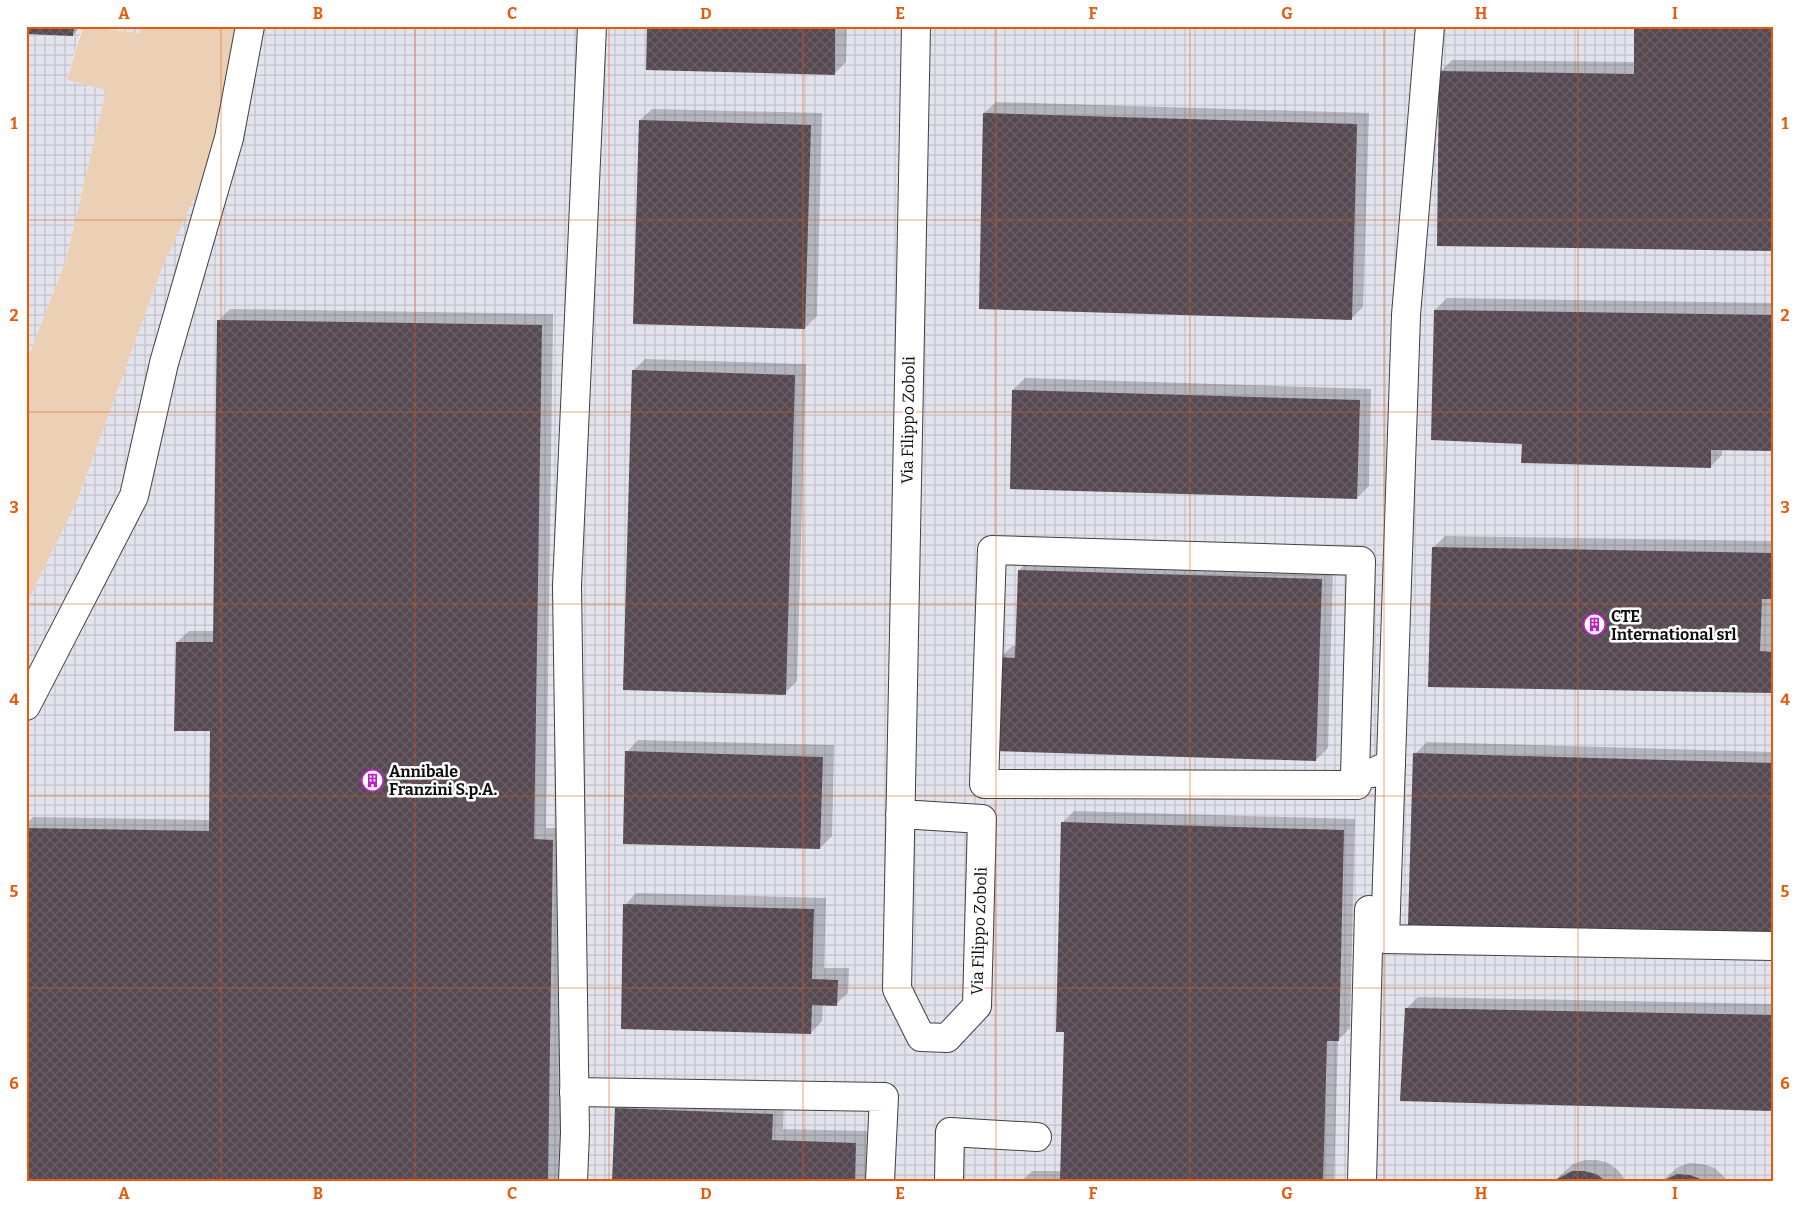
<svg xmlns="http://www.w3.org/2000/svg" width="1799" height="1207" viewBox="0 0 1799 1207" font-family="Bitter,serif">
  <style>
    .industrial { fill: url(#industrial-grid) }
    .green { fill: #ebd0b6 }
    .shadow { fill: #0003 }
    .building { fill: url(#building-cross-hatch) }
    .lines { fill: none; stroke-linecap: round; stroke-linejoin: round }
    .minor-casing { stroke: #414141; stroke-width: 30 }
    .minor { stroke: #fff; stroke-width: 28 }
    .grid { fill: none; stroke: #e8590c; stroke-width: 1; stroke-opacity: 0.55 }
    .labels { text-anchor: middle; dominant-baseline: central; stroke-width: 5; stroke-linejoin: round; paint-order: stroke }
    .street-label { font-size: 16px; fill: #0e0e0e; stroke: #fff }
    .poi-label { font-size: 16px; font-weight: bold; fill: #0e0e0e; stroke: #fff; text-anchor: start }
    .neatline { fill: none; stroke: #e8590c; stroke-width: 2 }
    .grid-label { font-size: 16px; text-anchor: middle; font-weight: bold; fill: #e8590c }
  </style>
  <defs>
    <pattern id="industrial-grid" width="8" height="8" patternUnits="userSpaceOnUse" patternTransform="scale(1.25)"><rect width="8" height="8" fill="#e2e3ed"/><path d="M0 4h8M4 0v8" fill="none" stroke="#c1c2ca"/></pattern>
    <pattern id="building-cross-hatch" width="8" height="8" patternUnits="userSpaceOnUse" patternTransform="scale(1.25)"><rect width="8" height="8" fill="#574952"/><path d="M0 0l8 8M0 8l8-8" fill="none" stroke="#6a5f66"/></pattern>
  </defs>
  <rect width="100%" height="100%" fill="#ffeef1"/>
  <g class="industrial">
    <polygon points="26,26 141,26 140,33 82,27 67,80 106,90 66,260 26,363"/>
    <polygon points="241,26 1773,26 1773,1181 26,1181 26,605 78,499 162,268 180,228"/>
  </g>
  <polygon class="green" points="141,26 241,26 218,146 162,268 78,499 26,605 26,363 66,260 106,90 67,80 83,27 140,33"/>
  <g class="shadow">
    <polygon points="26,26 81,26 73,35"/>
    <polygon points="648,26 847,26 846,62 834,74"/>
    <polygon points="1630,26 1773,26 1773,249 1440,72 1452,60 1635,62 1635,26"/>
    <polygon points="996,102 1369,113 1363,307 1351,319 984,113"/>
    <polygon points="652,109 822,113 817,316 805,328 640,120"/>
    <polygon points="1447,298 1773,303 1773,450 1722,449 1722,455 1710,467 1523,442 1435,310"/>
    <polygon points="230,309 553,314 546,828 565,828 560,1181 26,1181 26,824 33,817 210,820 212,730 177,642 189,631 214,631 218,321"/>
    <polygon points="645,359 806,364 797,681 785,693 633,371"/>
    <polygon points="1025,378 1371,389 1369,486 1357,498 1013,390"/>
    <polygon points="1445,536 1773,541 1771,640 1773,640 1773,692 1433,548"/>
    <polygon points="1031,558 1333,568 1328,748 1316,760 1000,658 1012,646 1017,646 1019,570"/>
    <polygon points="638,740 834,745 832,836 820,848 627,752"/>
    <polygon points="1427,742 1773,752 1773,935 1415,754"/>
    <polygon points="1074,811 1355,819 1350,1028 1338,1040 1334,1181 1022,1181 1032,1171 1062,1171 1066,1031 1062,823"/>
    <polygon points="636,893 826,898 824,968 849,968 848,993 836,1004 823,1004 822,1021 811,1033 625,905"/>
    <polygon points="1418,997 1773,1004 1773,1110 1406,1009"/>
    <polygon points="628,1097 784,1102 783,1129 867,1131 866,1181 613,1181 616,1109"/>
    <polygon points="1585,1160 1597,1160 1608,1163 1618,1170 1626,1181 1554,1181 1573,1164"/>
    <polygon points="1690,1163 1702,1164 1715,1168 1728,1181 1662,1181 1678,1167"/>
  </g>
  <g class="building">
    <polygon points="26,26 74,26 73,36 26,34"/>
    <polygon points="647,26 835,26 835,75 646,70"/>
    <polygon points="1634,26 1773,26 1773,251 1437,246 1439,71 1634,74"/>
    <polygon points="983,113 1357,124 1352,320 979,309"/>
    <polygon points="639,120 811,125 805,329 633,324"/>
    <polygon points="1434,310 1773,315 1773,451 1711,450 1711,468 1521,463 1522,444 1431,440"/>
    <polygon points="217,320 542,325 534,839 553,840 548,1181 26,1181 26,828 209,831 210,731 174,731 176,642 213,642"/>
    <polygon points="632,370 795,375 786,695 623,690"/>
    <polygon points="1012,390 1360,400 1357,499 1010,489"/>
    <polygon points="1432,547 1773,553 1773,599 1762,599 1760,651 1773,652 1773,693 1428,687"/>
    <polygon points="1018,570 1322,579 1316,761 995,751 999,657 1015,658"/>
    <polygon points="625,751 823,757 820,849 623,844"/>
    <polygon points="1413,753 1773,763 1773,936 1408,925"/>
    <polygon points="1061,822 1344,830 1339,1041 1327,1041 1323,1181 1060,1181 1064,1032 1056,1032"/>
    <polygon points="623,904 814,909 812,979 838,980 837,1006 812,1005 811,1034 621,1029"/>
    <polygon points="1405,1008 1773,1015 1773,1111 1400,1101"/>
    <polygon points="615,1108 773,1114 772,1140 856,1143 855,1181 612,1181"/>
    <polygon points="1572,1171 1584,1171 1596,1174 1606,1181 1553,1181"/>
    <polygon points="1677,1174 1690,1175 1706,1181 1662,1181"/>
  </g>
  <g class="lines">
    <defs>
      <g id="minor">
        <polyline points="1430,26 1406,315 1385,939 1773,946"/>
        <polyline points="26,706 134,496 164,363 229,138 250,26"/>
        <polyline points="1355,775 1357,785 984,784 992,550 1361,561 1355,775 1372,773 1391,764"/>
        <polyline points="900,814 982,819 977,1006 947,1038 921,1037 897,989 916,26"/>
        <polyline points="574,1092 884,1097 880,1181"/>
        <polyline points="573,1181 575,1133 567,586 592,26"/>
        <polyline points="949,1181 950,1132 1037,1137"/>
        <polyline points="1362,1181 1369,910"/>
      </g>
    </defs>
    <use href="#minor" class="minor-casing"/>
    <use href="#minor" class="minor"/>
  </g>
  <path class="grid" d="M 221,26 L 221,1181M 415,26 L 415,1181M 609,26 L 609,1181M 803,26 L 803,1181M 996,26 L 996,1181M 1190,26 L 1190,1181M 1384,26 L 1384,1181M 1578,26 L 1578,1181M 26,220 L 1773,220M 26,412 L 1773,412M 26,604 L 1773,604M 26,796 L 1773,796M 26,988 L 1773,988"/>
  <defs>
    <symbol id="building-ring" viewBox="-11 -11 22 22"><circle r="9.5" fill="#fff" stroke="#bc20c3" stroke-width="1.5"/><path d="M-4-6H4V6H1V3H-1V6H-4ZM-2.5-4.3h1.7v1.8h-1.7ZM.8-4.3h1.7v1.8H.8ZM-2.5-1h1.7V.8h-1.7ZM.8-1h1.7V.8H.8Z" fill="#bc20c3"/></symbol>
  </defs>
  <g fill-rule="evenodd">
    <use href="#building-ring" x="1582" y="612" width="25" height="25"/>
    <use href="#building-ring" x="360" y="768" width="25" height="25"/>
  </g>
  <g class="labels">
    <g class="street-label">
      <text transform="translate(908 420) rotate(-89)">Via Filippo Zoboli</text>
      <text transform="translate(979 931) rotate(-88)">Via Filippo Zoboli</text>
    </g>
    <g class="poi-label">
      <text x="1611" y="616">CTE<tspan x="1611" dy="18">International srl</tspan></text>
      <text x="389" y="771">Annibale<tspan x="389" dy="18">Franzini S.p.A.</tspan></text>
    </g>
  </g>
  <rect width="1799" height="1207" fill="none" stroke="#ffffff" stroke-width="55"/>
  <rect x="28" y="28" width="1744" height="1152" class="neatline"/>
  <g class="grid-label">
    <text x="124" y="19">A</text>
    <text x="318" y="19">B</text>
    <text x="512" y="19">C</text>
    <text x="706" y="19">D</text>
    <text x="900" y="19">E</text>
    <text x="1093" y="19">F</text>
    <text x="1287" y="19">G</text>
    <text x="1481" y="19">H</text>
    <text x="1675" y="19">I</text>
    <text x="14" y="129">1</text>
    <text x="1785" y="129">1</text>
    <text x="14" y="321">2</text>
    <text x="1785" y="321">2</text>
    <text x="14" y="513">3</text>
    <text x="1785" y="513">3</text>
    <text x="14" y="705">4</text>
    <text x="1785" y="705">4</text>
    <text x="14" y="897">5</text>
    <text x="1785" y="897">5</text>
    <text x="14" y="1089">6</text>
    <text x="1785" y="1089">6</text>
    <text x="124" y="1199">A</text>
    <text x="318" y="1199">B</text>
    <text x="512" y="1199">C</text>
    <text x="706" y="1199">D</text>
    <text x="900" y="1199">E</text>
    <text x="1093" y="1199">F</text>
    <text x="1287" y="1199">G</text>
    <text x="1481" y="1199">H</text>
    <text x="1675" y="1199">I</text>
  </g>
</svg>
